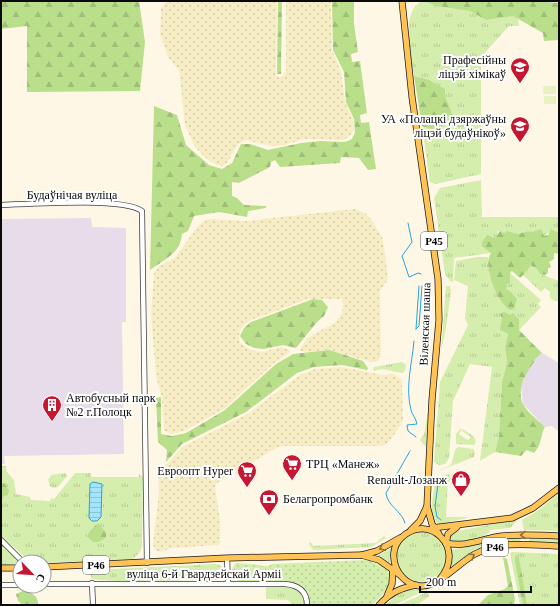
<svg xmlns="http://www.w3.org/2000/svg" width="560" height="606" viewBox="0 0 560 606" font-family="'Times New Roman',serif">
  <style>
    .industrial { fill: #e7dcea }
    .farmland { fill: url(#farmland-dots) }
    .grass { fill: url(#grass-tufts) }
    .forest { fill: url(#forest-firs) }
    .park { fill: url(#park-dots) }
    .pitch { fill: #e7f3c0 }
    .water { fill: url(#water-rules); stroke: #25a6da }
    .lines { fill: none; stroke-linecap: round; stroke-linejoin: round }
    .stream { stroke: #25a6da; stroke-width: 1 }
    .minor-casing { stroke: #3d3d3d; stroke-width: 6 }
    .major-casing { stroke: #1b1b1b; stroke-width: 7 }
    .minor { stroke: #fff; stroke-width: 4.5 }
    .major { stroke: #ffc356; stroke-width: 5.5 }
    .oneway { stroke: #917034 }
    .labels { text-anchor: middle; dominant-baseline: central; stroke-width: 4; stroke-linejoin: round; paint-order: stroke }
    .shield { fill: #fff; stroke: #545454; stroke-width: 1 }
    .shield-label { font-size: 11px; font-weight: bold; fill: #0a0a0a }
    .poi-label { font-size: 12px; fill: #0a0a0a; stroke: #fff; text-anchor: end }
    .street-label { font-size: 12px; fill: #0a0a0a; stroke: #fff }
  </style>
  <defs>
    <pattern id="farmland-dots" width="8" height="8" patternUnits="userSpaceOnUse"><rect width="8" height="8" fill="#f7edc4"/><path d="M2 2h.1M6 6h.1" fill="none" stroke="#d2caa7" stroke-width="1.8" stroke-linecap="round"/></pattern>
    <pattern id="grass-tufts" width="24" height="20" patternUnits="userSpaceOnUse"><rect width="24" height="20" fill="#d5edad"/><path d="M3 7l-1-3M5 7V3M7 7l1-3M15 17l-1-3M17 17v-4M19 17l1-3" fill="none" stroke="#b6ca94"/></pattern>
    <pattern id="forest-firs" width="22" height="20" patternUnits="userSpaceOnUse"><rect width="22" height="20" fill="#badf8b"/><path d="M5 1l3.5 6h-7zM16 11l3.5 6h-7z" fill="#9fbe77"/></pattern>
    <pattern id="park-dots" width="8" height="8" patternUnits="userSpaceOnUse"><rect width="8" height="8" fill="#d5edad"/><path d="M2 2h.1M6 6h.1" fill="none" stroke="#b6ca94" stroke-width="1.8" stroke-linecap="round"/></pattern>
    <pattern id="water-rules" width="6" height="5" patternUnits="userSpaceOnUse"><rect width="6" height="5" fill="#a5e5fc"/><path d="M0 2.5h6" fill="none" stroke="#8dc3d7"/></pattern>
  </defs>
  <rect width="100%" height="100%" fill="#fff7e6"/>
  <g class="industrial">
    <polygon points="91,218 92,227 126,228 126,322 122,322 124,454 4,456 5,464 1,464 1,219"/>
    <polygon points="542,353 559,363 559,432 552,426 545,427 523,404 521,387 528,369 535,361 534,360"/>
  </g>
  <g class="farmland">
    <polygon points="167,1 277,1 276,75 279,77 283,76 286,71 286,1 331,1 332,50 341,71 345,102 353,119 354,129 350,136 343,140 304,139 284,145 271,146 246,140 238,144 227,163 222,166 214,164 206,158 195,147 185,125 179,70 168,57 160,34 161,8"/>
    <polygon points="355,209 365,213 371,219 382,237 384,247 388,279 380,291 381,356 378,361 372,362 325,350 309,352 301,351 300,349 307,338 336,322 342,313 343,303 341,299 308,299 251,320 243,326 240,331 239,338 241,344 251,350 263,352 280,347 287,349 290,351 288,354 273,364 224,409 184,431 172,434 166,432 164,430 162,398 156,377 151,315 154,273 159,266 175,258 197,227 205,220 213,219 246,221"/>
    <polygon points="342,367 383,375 394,374 402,380 403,421 392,438 385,445 378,446 284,446 278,447 217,483 215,486 220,521 220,543 218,545 171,548 161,552 155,550 153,544 159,493 158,471 163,466 169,462 182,447 249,413 300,375 315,369"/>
  </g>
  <g class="grass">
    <path d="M 422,1 L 470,11 L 486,20 L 513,16 L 518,19 L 519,26 L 509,26 L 481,57 L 481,174 L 435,184 L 430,182 L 422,126 L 437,130 L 453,116 C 444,94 438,82 414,76 C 411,57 400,11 422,1 Z"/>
    <polygon points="481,180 482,217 559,217 558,232 553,229 544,236 539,231 532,232 528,231 518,234 509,231 504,233 498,231 491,253 454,258 453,282 450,281 445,274 434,198 440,188"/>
    <polygon points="478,257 488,257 490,278 506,289 507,284 510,283 510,273 541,300 538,304 541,307 519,330 519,319 510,315 500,316 502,319 503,332 508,334 505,347 507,363 502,382 499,436 495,452 480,461 492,367 470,364 453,401 449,458 445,464 439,465 434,462 440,382 468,325 465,319 468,286 454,280 456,261"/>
    <polygon points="529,265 536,268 540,274 559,281 559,301 554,301 550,298 550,292 545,288 541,292 523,275 528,270"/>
    <polygon points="446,286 450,286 451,291 446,328 441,351"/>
    <polygon points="402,362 406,365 405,371 402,373 382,369 374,371 373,369 374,367"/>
    <polygon points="428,411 426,446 425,446 420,440 424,434"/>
    <polygon points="460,429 462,429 459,434 468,440 471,437 462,431 463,429 474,437 476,442 474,445 456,444 456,434"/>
    <polygon points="458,447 473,449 475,452 474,457 436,472 451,465 455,450"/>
    <polygon points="1,466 6,466 7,472 14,480 16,494 30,497 31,500 50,501 51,498 54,499 75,473 91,473 91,477 139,477 139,474 143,477 142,546 140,552 133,559 44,563 30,562 1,536 1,501 4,496 4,483 1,483"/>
    <polygon points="65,473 67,476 58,487 53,488 50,486 48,480 51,475"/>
    <path d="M 449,474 L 451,479 L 448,483 L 446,517 L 468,517 L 467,518 L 439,524 C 426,517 434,494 435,482 L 437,478 Z"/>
    <polygon points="559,493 559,531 524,530 522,520 537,511"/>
    <path d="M 519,519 L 510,528 L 490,530 L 490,532 C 479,539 460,548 449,539 L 449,535 L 453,532 Z"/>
    <circle cx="421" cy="557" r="25"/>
    <polygon points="384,536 386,538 371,547 313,550 309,544 309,542 312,543 313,546 376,543"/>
    <polygon points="520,538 520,542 498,543 501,539"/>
    <polygon points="529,538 559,539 559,543 529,542"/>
    <polygon points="500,539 496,543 476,549 452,566 452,550"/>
    <polygon points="1,543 19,560 18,564 1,565"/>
    <polygon points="390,549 392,549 390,564 377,556"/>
    <polygon points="512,552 559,554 559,605 520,605 510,553"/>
    <polygon points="216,564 221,566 223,572 219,579 214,580 115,581 91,579 91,570"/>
    <path d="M 266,586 C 283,586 303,583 305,605 L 293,605 L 288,600 L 266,599 Z"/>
    <polygon points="411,589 425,590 395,605 386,605 397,593"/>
    <polygon points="427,592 430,596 417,605 399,605"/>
  </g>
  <g class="forest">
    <polygon points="1,1 139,1 145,42 140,91 27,92 27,26 1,29"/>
    <polygon points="278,1 282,1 281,74 277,74"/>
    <path d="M 332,1 L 354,1 L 354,24 L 358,52 L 351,54 L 352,62 L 360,61 L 367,113 L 360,115 L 361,123 L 369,122 L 376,169 L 368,170 L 359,158 L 341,157 L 340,163 L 280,167 L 275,160 L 271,162 L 270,167 L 239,183 L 232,182 L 232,196 L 237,198 L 244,205 L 266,206 L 266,208 L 248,211 L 247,217 L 219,212 L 194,216 L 188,231 L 182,234 C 180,254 165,259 150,270 L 154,106 L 177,115 L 186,145 L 209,165 L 222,169 L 232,163 L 241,144 L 250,144 L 268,150 L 301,143 L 320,141 L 345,142 L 352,139 L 355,132 L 354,119 L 346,102 L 344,72 L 333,50 Z"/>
    <polygon points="423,1 536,1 559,3 559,40 544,41 543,33 513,16 486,20 470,11 438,6"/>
    <polygon points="414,76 429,80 445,89 445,96 453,116 437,131 422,126"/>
    <path d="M 541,229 L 544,236 L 548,235 L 551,229 L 558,232 L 559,254 L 554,253 L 554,259 L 549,262 L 551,266 L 550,268 L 548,268 L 548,273 L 545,275 L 540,274 L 536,268 L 530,265 L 528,270 L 520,278 L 512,271 L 510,273 L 510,283 L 507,284 L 506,289 L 511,292 L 517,299 L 514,309 L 510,310 C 497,302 482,266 491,253 L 482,246 L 482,242 L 487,235 L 495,238 L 500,231 L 504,233 L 508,231 L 518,234 L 528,231 L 532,232 Z"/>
    <polygon points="313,299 322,300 328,307 324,316 317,322 296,348 283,345 264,349 254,348 246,344 240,336 244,328 251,322"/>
    <path d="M 504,312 L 510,315 L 513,313 L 519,319 L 519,330 L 542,353 L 534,360 L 535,361 C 526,372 516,390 523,404 C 527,412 539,421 545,427 C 539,438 543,443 534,453 L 527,450 L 521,456 L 495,452 L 499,436 L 502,382 L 507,363 L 505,347 L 508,334 L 500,330 L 502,319 L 500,314 Z"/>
    <polygon points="329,350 363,361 368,368 367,370 342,365 314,367 297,373 246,412 182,444 166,462 167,450 158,442 156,398 161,397 161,434 172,436 186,433 225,410 276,364 293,354"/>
    <polygon points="1,483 4,483 9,490 8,495 4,496 1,502"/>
    <path d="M 98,523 L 106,533 L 106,537 C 100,543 93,545 88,537 L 89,532 Z"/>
    <polygon points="517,555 519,558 527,605 523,605 515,562 515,557"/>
    <polygon points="503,557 507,559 515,599 514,604 478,605 488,595 505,589 508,586"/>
    <path d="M 23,591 C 31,592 39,596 38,605 L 23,605 L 18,601 L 16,594 Z"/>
  </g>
  <path class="park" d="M 367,560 C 381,562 398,573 387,589 C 383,595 377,600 372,605 L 310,605 C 308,573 262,582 240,582 C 230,578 229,571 236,563 L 261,565 L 261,566 L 269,566 L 271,564 Z"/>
  <g class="pitch">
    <rect x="543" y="86" width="13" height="8"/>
    <rect x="544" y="96" width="12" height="8"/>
  </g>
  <polygon class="water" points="93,482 102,484 101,517 97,521 92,521 89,518 90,484"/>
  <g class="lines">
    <g class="stream">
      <polyline points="408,223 412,242 402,256 409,277 418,273 421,274"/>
      <polyline points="416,329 419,326 422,286"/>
      <polyline points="416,329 419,286"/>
      <path d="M 414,341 C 412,364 405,387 411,410 C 412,415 416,418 417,424 L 407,425 L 408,431 L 416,437"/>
      <polyline points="438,484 435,506 437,517 441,520"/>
      <path d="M 405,523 C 402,511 387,506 386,493 L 410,451"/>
    </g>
    <defs>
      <g id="minor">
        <path d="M 1,205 C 29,204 124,197 142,211 L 147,563"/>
        <polyline points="1,540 23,562"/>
        <polyline points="227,558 228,583"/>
        <polyline points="92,583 93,605"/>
        <path d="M 44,584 L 285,584 C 298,585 307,591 307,605"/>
        <polyline points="1,585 20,585"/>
      </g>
      <g id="major">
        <polyline points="402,1 412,97 438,279 439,320 432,400 427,506 432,524 439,534"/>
        <polyline points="432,528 512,518 533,508 559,488"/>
        <polyline points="411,530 420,521 427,506"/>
        <path d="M 446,543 C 465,548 484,538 502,536 C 521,534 540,535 559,536"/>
        <polyline points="446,543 448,534 457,527"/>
        <polyline points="362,555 377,551 400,538"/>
        <polyline points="44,567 227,558 361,555 379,560 400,575"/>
        <polyline points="1,568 20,568"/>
        <path d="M 440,579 C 467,548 428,511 401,538 C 384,555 399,587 423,586 C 440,585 460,562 475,554 C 501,540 531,545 559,546"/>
        <polyline points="387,596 392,584 393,568"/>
        <path d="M 379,605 C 390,593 400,588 416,585"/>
      </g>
    </defs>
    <use href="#minor" class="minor-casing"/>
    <use href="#major" class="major-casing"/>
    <use href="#minor" class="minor"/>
    <use href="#major" class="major"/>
  </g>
  <defs><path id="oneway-chevron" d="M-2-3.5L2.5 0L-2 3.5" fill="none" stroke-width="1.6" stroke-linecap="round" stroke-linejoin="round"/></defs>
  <g class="oneway">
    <use href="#oneway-chevron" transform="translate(523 535) rotate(179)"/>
    <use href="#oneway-chevron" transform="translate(382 548) rotate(155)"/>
    <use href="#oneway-chevron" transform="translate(472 556) rotate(-31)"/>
  </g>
  <defs>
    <symbol id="university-pin" viewBox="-11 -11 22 30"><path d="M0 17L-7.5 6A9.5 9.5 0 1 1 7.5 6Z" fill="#c51632" stroke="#fff"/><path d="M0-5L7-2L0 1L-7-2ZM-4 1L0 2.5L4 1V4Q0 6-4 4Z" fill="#fff"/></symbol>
    <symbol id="building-pin" viewBox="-11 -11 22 30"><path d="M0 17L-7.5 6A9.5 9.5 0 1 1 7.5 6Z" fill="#c51632" stroke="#fff"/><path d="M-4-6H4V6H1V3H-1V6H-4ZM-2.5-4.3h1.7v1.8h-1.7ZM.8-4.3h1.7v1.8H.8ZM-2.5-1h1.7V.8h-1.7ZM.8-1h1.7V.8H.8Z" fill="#fff"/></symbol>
    <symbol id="supermarket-pin" viewBox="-11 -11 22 30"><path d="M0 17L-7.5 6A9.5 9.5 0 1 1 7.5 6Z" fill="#c51632" stroke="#fff"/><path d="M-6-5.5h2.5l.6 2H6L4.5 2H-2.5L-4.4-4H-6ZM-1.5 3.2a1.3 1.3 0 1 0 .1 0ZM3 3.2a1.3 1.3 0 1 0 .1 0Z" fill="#fff"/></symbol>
    <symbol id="shop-pin" viewBox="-11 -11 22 30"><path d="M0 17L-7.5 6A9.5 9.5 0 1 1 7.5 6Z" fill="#c51632" stroke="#fff"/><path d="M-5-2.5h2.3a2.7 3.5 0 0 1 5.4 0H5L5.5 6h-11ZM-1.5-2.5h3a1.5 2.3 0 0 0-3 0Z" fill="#fff"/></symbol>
    <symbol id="bank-pin" viewBox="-11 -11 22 30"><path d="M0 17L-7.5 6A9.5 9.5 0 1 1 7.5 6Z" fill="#c51632" stroke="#fff"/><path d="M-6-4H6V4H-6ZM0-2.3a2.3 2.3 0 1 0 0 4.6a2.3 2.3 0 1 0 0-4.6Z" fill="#fff"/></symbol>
  </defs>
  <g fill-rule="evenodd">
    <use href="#university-pin" x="509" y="56" width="22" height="30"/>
    <use href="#university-pin" x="509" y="115" width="22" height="30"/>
    <use href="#building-pin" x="41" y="394" width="22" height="30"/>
    <use href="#supermarket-pin" x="281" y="453" width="22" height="30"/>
    <use href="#supermarket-pin" x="236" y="460" width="22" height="30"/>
    <use href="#shop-pin" x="450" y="469" width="22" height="30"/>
    <use href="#bank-pin" x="258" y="488" width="22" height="30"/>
  </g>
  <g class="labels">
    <g class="shield">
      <rect x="421" y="232" width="26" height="18" rx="3"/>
      <rect x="482" y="538" width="26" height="18" rx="3"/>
      <rect x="83" y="556" width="26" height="18" rx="3"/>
    </g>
    <g class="shield-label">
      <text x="434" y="241">Р45</text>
      <text x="495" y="547">Р46</text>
      <text x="96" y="565">Р46</text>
    </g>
    <g class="poi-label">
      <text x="506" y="60">Прафесійны<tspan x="506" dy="14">ліцэй хімікаў</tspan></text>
      <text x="506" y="119">УА «Полацкі дзяржаўны<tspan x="506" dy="14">ліцэй будаўнікоў»</tspan></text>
      <text x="66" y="398" text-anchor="start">Автобусный парк<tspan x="66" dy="14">№2 г.Полоцк</tspan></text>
      <text x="306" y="464" text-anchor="start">ТРЦ «Манеж»</text>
      <text x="233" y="471">Евроопт Hyper</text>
      <text x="447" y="480">Renault-Лозанж</text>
      <text x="283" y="499" text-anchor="start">Белагропромбанк</text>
    </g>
    <g class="street-label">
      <text x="72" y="195">Будаўнічая вуліца</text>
      <text transform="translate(425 324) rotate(-88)">Віленская шаша</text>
      <text x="204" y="574">вуліца 6-й Гвардзейскай Арміі</text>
    </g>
  </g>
  <rect width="560" height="606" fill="none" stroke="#0a0a0a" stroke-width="4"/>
  <g transform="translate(32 574) rotate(115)"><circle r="19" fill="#ffffff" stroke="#9d9d9d"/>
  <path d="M0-3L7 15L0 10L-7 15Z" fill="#c51632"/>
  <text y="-6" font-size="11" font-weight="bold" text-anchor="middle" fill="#0a0a0a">С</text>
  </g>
  <path d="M420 586v6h111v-6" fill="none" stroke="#0a0a0a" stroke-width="2"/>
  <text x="426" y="586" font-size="12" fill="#0a0a0a" stroke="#ffffff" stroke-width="3" paint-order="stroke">200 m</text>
</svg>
